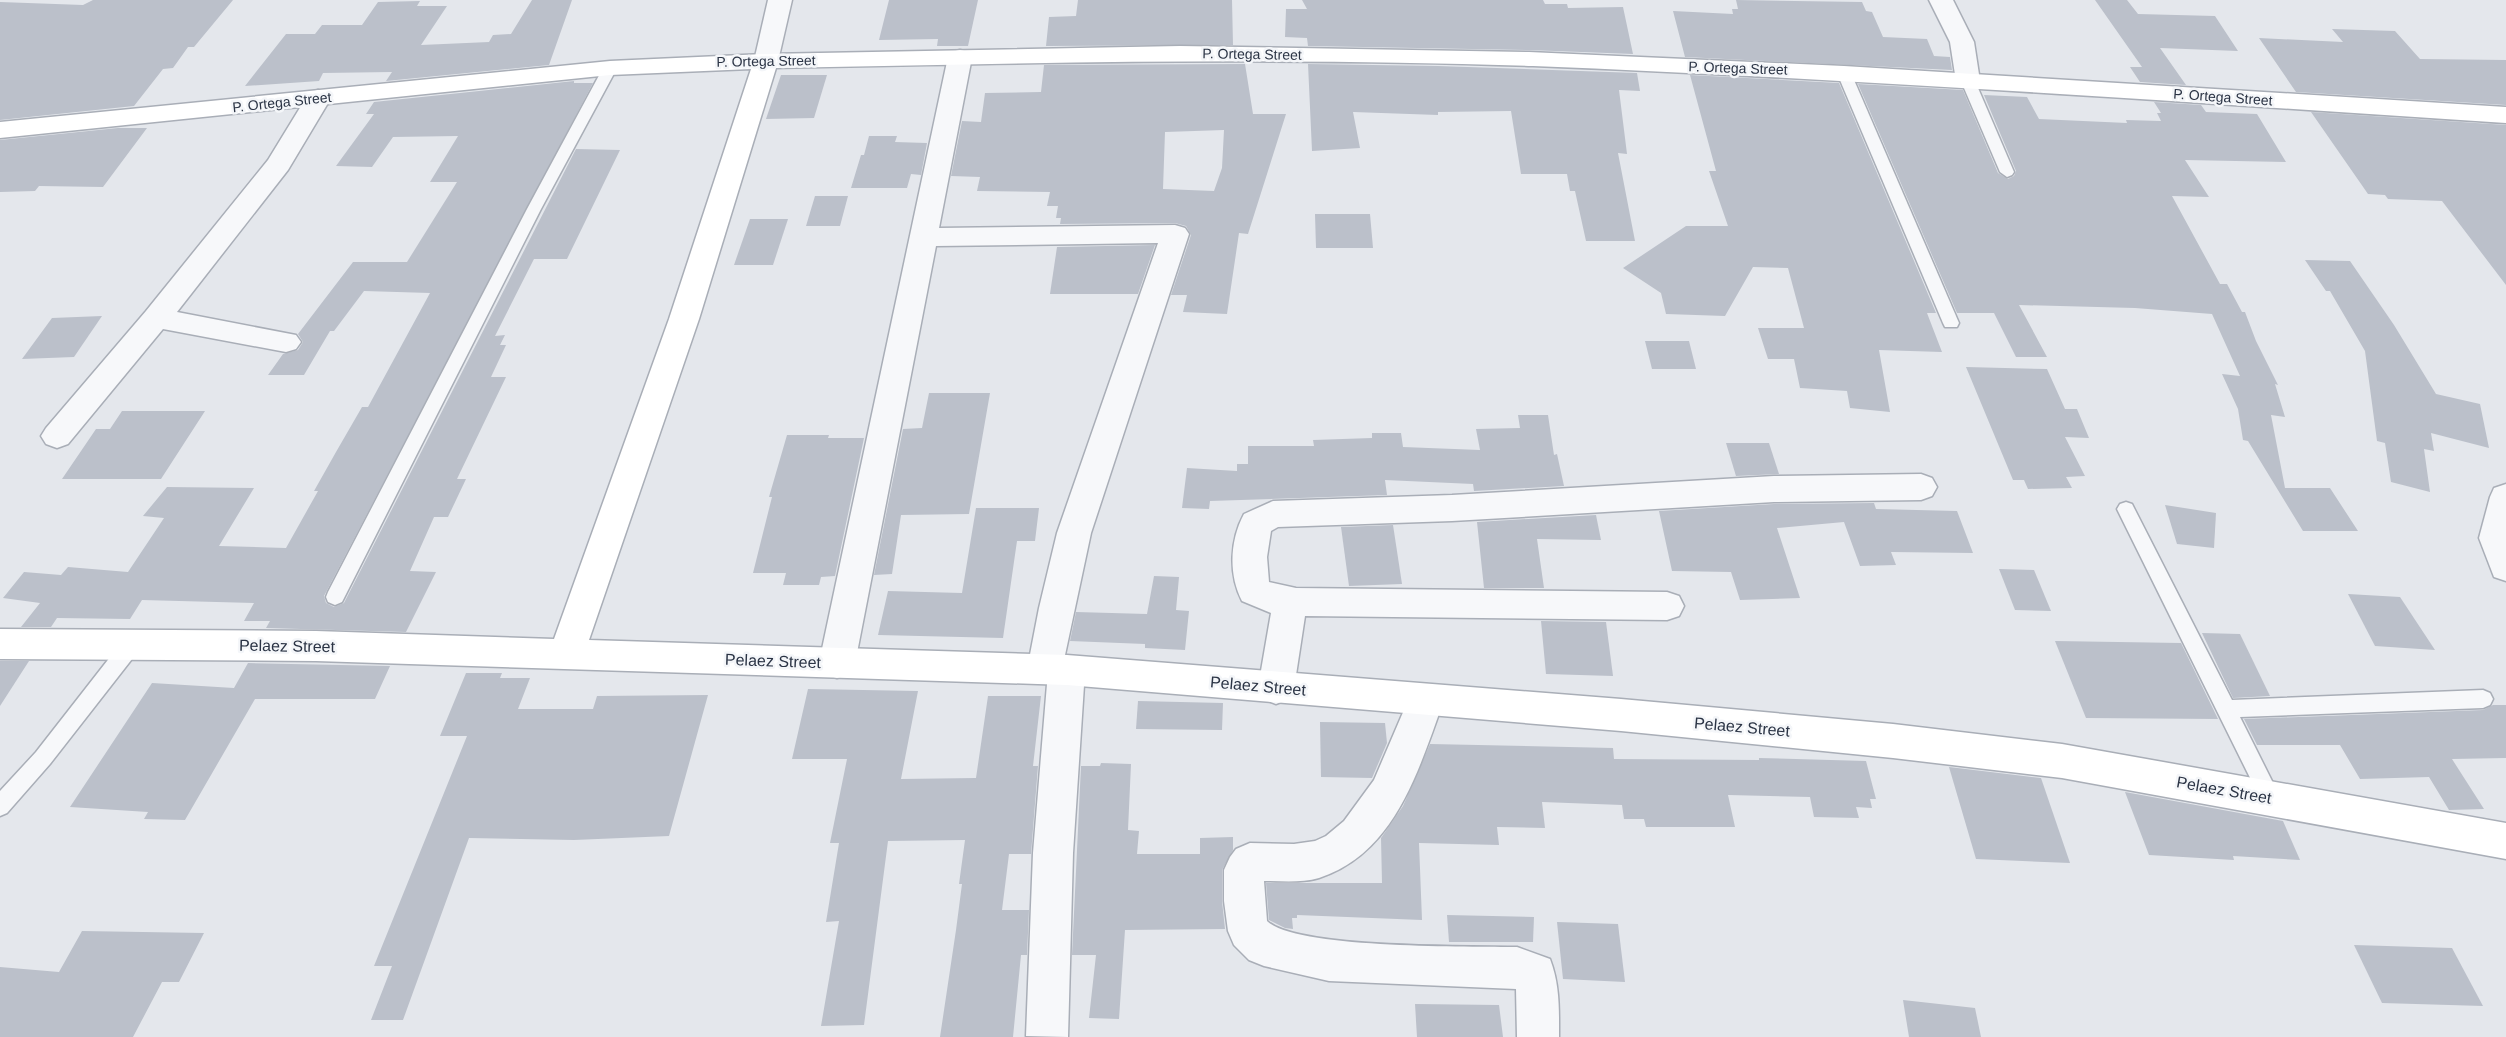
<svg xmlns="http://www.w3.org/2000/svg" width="2506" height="1037" viewBox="0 0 2506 1037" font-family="Arial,sans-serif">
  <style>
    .building { fill: #bbc0ca; fill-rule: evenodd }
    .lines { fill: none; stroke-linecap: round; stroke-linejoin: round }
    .lane-casing { stroke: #a9aeb7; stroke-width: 3 }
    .street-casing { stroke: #a9aeb7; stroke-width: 3 }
    .secondary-casing { stroke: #a9aeb7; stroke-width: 3 }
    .lane { fill: #f7f8fa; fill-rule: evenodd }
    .street { fill: #f7f8fa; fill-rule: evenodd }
    .secondary { fill: #fff; fill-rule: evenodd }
    .labels { text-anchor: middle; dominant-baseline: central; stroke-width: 5; stroke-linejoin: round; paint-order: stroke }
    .far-street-label { font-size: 14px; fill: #2b3445; stroke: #f4f6f9 }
    .street-label { font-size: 16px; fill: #2b3445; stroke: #f4f6f9 }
  </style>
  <rect width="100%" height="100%" fill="#e4e7ec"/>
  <g class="building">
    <polygon points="93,0 233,0 194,47 188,47 173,68 163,69 134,106 0,120 0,2 83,5"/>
    <polygon points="532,0 572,0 549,65 386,81 392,72 323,73 319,81 245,86 286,34 315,34 322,25 362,25 378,2 420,1 417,6 447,6 421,45 489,42 493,35 511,34"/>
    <polygon points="889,0 978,0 968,46 937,46 938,39 879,40"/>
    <polygon points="1078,0 1232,0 1233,45 1046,46 1049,17 1076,16"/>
    <polygon points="1302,0 1543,0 1545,4 1567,4 1568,8 1623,7 1633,54 1529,50 1308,46 1307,38 1285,37 1286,9 1307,9"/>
    <polygon points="1736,0 1862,2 1866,11 1872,12 1883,37 1927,39 1934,56 1950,57 1952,70 1685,57 1673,11 1733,14 1732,9 1738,9"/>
    <polygon points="2095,0 2127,0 2138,14 2215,16 2238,51 2160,48 2186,85 2140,82 2130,67 2142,67"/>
    <polygon points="2332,29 2395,31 2420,59 2506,60 2506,105 2296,92 2259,38 2343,42"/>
    <path d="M 1245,64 L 1253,114 L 1286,114 L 1248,234 L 1239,233 L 1227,314 L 1183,312 L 1187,295 L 1171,295 L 1191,235 L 1186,226 L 1175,223 L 1060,224 L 1061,218 L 1056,218 L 1058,206 L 1047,206 L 1050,192 L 977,191 L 980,177 L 951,176 L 962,121 L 981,122 L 985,93 L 1041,92 L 1044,65 ZM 1224,130 L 1222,168 L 1214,191 L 1163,189 L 1165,132 Z"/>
    <polygon points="1308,64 1438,66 1637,73 1640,91 1619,90 1627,154 1618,153 1635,241 1586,241 1575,191 1570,191 1567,174 1521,174 1511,111 1438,112 1438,115 1353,112 1360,148 1312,151"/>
    <polygon points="781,75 827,75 814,118 766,119"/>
    <polygon points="1690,75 1839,83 1936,313 1927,313 1942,352 1879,350 1890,412 1850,408 1847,391 1800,388 1794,359 1768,359 1758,328 1804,328 1788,268 1753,267 1725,316 1666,314 1661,293 1623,268 1686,226 1728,226 1709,171 1716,171"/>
    <polygon points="574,81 574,83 593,83 324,596 326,603 334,607 344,603 576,149 620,150 567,259 534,259 495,336 505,335 500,345 506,345 491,377 506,377 457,479 466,479 448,517 434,517 410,571 436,572 406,632 266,628 270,621 244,621 254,603 142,600 130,619 57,618 51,627 21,627 40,603 3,598 24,572 61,575 68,567 128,572 164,518 143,516 167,487 254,488 219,546 286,548 318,491 314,491 336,452 362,407 368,407 430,293 364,291 334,331 330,331 304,375 268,375 283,354 298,350 303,342 298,334 353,262 407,262 457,182 430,182 458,136 393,137 372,167 336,166 374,114 366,114 374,102"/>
    <polygon points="1858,84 1963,90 1998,173 2008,179 2014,176 2016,171 1984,95 2027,97 2039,119 2127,123 2126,120 2161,121 2157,113 2161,113 2154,102 2201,105 2206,112 2257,114 2286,162 2185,160 2209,197 2172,196 2220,284 2227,284 2242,312 2245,312 2256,341 2278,385 2275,384 2285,417 2271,415 2285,488 2330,488 2358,531 2303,531 2248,441 2243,440 2238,409 2222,374 2240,376 2212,314 2135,308 2019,305 2047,357 2016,357 1994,313 1957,313"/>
    <polygon points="2311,112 2506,125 2506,285 2442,201 2388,199 2385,195 2368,194"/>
    <polygon points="118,128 147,128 103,187 39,186 35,191 0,192 0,140"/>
    <polygon points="869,136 897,136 895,142 927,143 921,175 911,174 907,188 851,188 861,155 864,155"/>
    <polygon points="815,196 848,196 840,226 806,226"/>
    <polygon points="1315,214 1370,214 1373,248 1316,248"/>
    <polygon points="750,219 788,219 773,265 734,265"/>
    <polygon points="1155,245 1138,294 1050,294 1057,247"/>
    <polygon points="2305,260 2350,261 2394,325 2436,394 2480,404 2489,448 2431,433 2434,451 2424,449 2430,492 2391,482 2385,443 2377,441 2365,351 2330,291 2326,291"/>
    <polygon points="102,316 74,357 22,359 52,318"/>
    <polygon points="1645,341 1689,341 1696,369 1652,369"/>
    <polygon points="1966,367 2047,369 2065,409 2077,409 2089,438 2065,437 2085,476 2066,477 2072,488 2028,489 2024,480 2013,480"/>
    <polygon points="929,393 990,393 969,514 901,515 892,574 874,575 903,429 922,428"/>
    <polygon points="122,411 205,411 161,479 62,479 96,429 110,429"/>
    <polygon points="1518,415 1548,415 1554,455 1557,454 1564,486 1474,491 1473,484 1385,480 1387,495 1210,501 1209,509 1182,508 1187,468 1237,471 1237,464 1248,464 1248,446 1314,446 1313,440 1372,438 1372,433 1401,433 1403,447 1480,450 1476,429 1520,428"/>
    <polygon points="787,435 829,435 828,438 864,438 835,576 821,577 819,585 783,585 786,573 753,573 772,497 769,497"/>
    <polygon points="1726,443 1769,443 1779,474 1736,476"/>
    <polygon points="1874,503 1876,509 1957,511 1973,553 1891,552 1896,565 1860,566 1844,522 1777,528 1800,598 1740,600 1731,572 1672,571 1659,511 1774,504"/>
    <polygon points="2165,505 2216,513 2214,548 2177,544"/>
    <polygon points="976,508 1039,508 1035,541 1017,541 1003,638 878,635 888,591 962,593"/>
    <polygon points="1596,515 1601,540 1537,539 1544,588 1484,588 1477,522"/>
    <polygon points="1393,525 1402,584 1349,586 1341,527"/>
    <polygon points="1999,569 2034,570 2051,611 2015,610"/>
    <polygon points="1154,576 1179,577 1176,610 1189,611 1185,650 1145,648 1145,644 1070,641 1076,612 1147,614"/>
    <polygon points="2348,594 2400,597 2435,650 2375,646"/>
    <polygon points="1541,621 1606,622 1613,676 1546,674"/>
    <polygon points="2202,633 2240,634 2270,696 2233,698"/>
    <polygon points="2055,641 2181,643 2218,719 2086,718"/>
    <polygon points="0,661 29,661 0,706"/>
    <polygon points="248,663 390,666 375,699 255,699 185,820 144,819 148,812 70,807 152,683 234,688"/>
    <polygon points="466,673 502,673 500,678 530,678 518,709 593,709 597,696 708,695 669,836 574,840 469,838 403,1020 371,1020 392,966 374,966 467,736 440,736"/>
    <polygon points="808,689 918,691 901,779 976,778 988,696 1041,696 1033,766 1038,766 1031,854 1009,854 1002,910 1029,910 1027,955 1021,955 1013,1037 940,1037 956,930 962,884 959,884 965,840 888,841 864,1025 821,1026 839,921 826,922 839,843 830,843 847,759 792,759"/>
    <polygon points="1138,701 1223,703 1222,730 1136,729"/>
    <polygon points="2493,705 2506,705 2506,758 2452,759 2484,809 2449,810 2429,777 2360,779 2340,745 2257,745 2244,719 2483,710"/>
    <polygon points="1320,722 1385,723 1387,743 1372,778 1321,777"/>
    <polygon points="1430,744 1613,748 1614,759 1759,760 1759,758 1866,761 1876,799 1870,799 1872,808 1856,807 1859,818 1814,817 1810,797 1728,795 1735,827 1646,827 1644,819 1624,819 1622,805 1542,802 1545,828 1497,827 1499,845 1419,843 1422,920 1297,915 1297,918 1292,918 1293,929 1285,928 1269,920 1266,883 1382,883 1381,838 1403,806"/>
    <polygon points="1101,763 1131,764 1128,830 1139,831 1137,854 1200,854 1200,838 1233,837 1233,850 1222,870 1222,901 1225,929 1125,930 1119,1019 1089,1018 1096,955 1072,955 1081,766 1100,766"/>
    <polygon points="1949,767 2041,778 2070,863 1976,859"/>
    <polygon points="2125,792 2283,821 2300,860 2233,856 2234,860 2149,855"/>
    <polygon points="1447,915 1534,917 1533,942 1449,942"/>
    <polygon points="1557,922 1618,924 1625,982 1563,979"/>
    <polygon points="82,931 204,933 179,982 162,982 133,1037 0,1037 0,967 59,972"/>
    <polygon points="2354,945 2452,948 2483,1006 2382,1003"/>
    <polygon points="1903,1000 1975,1008 1981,1037 1909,1037"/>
    <polygon points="1415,1004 1499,1005 1503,1037 1417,1037"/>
  </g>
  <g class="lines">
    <defs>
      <g id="lane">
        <polygon points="610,64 617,68 541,209 342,602 335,605 328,602 326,597 328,592 527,209 603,68"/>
        <polygon points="1844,69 1851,73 1959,323 1957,327 1945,327 1943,323 1837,73"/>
        <polygon points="1968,77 1975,81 2014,172 2012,175 2007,177 2000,172 1961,81"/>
        <polygon points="2126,502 2132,504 2232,700 2483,690 2490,693 2493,699 2490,705 2483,708 2240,717 2281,799 2278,806 2271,809 2264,806 2117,509 2120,504"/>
        <polygon points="132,636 139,638 142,644 139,650 50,764 7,813 0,816 0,791 36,752 125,638"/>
      </g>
      <g id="street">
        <polygon points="768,0 792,0 778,61 775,66 766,68 757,66 754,61"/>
        <polygon points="1929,0 1953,0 1974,42 1980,81 1977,86 1968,88 1959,86 1956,81 1950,42"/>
        <polygon points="960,50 969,52 972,57 939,228 1175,225 1185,228 1189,234 1091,533 1065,655 1080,659 1085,670 1073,853 1068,1037 1026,1036 1033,853 1047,684 1032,681 1027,670 1039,608 1057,533 1158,243 936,246 855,663 850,674 837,678 824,674 819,663 948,57 951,52"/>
        <polygon points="318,90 327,93 331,98 288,170 177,312 296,335 301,342 296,349 286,352 163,329 68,444 57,448 46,444 41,436 46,428 146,311 268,160 309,93"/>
        <path d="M 1921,474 L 1932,478 L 1937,487 L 1932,496 L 1921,500 L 1774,502 L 1452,521 L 1278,527 L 1271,531 L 1267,557 L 1269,582 L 1296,588 L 1667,592 L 1679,596 L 1684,606 L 1679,616 L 1667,620 L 1305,616 L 1294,688 L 1289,699 L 1276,704 L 1263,699 L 1258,688 L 1271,613 L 1242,601 C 1228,574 1230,540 1244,514 L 1273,501 L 1452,495 L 1774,476 Z"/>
        <polygon points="2506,484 2506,581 2494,577 2479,538 2490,497 2494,488"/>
        <path d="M 1426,684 L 1439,689 L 1444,700 C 1419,768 1396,853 1319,878 C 1302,883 1282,881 1264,881 L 1267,921 C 1297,949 1469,946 1517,947 L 1550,959 C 1560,985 1559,1010 1559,1037 L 1517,1037 L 1516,989 L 1329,981 L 1264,966 L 1249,960 L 1234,945 L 1228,931 L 1224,901 L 1224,870 L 1230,857 L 1236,849 L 1250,843 L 1294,844 L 1315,841 L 1326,836 L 1344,821 L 1374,780 L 1413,689 Z"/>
      </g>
      <path id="secondary" d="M 1180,46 L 1529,52 L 1844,66 L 2506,107 L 2506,123 C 2182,102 1858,79 1533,66 C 1281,57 1028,63 776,68 L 699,319 L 589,640 L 1067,655 L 1621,699 L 1893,724 L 2062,744 L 2506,823 L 2506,859 L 2062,778 L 1893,758 L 1621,731 L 1067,685 L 316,661 L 0,659 L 0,629 L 316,631 L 554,639 L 669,319 L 751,69 L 610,75 L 0,138 L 0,122 L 610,61 L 766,54 Z"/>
    </defs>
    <use href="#lane" class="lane-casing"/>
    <use href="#street" class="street-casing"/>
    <use href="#secondary" class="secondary-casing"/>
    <use href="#lane" class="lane"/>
    <use href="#street" class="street"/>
    <use href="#secondary" class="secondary"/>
  </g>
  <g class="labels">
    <g class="far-street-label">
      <text transform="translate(1252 54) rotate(1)">P. Ortega Street</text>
      <text transform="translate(766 61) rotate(-1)">P. Ortega Street</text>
      <text transform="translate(1738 68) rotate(2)">P. Ortega Street</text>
      <text transform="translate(2223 97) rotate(4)">P. Ortega Street</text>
      <text transform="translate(282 102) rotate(-6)">P. Ortega Street</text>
    </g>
    <g class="street-label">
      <text transform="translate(287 646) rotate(1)">Pelaez Street</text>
      <text transform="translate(773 661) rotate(2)">Pelaez Street</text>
      <text transform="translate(1258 686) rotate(5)">Pelaez Street</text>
      <text transform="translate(1742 727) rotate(5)">Pelaez Street</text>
      <text transform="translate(2224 790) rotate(10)">Pelaez Street</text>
    </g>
  </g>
</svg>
